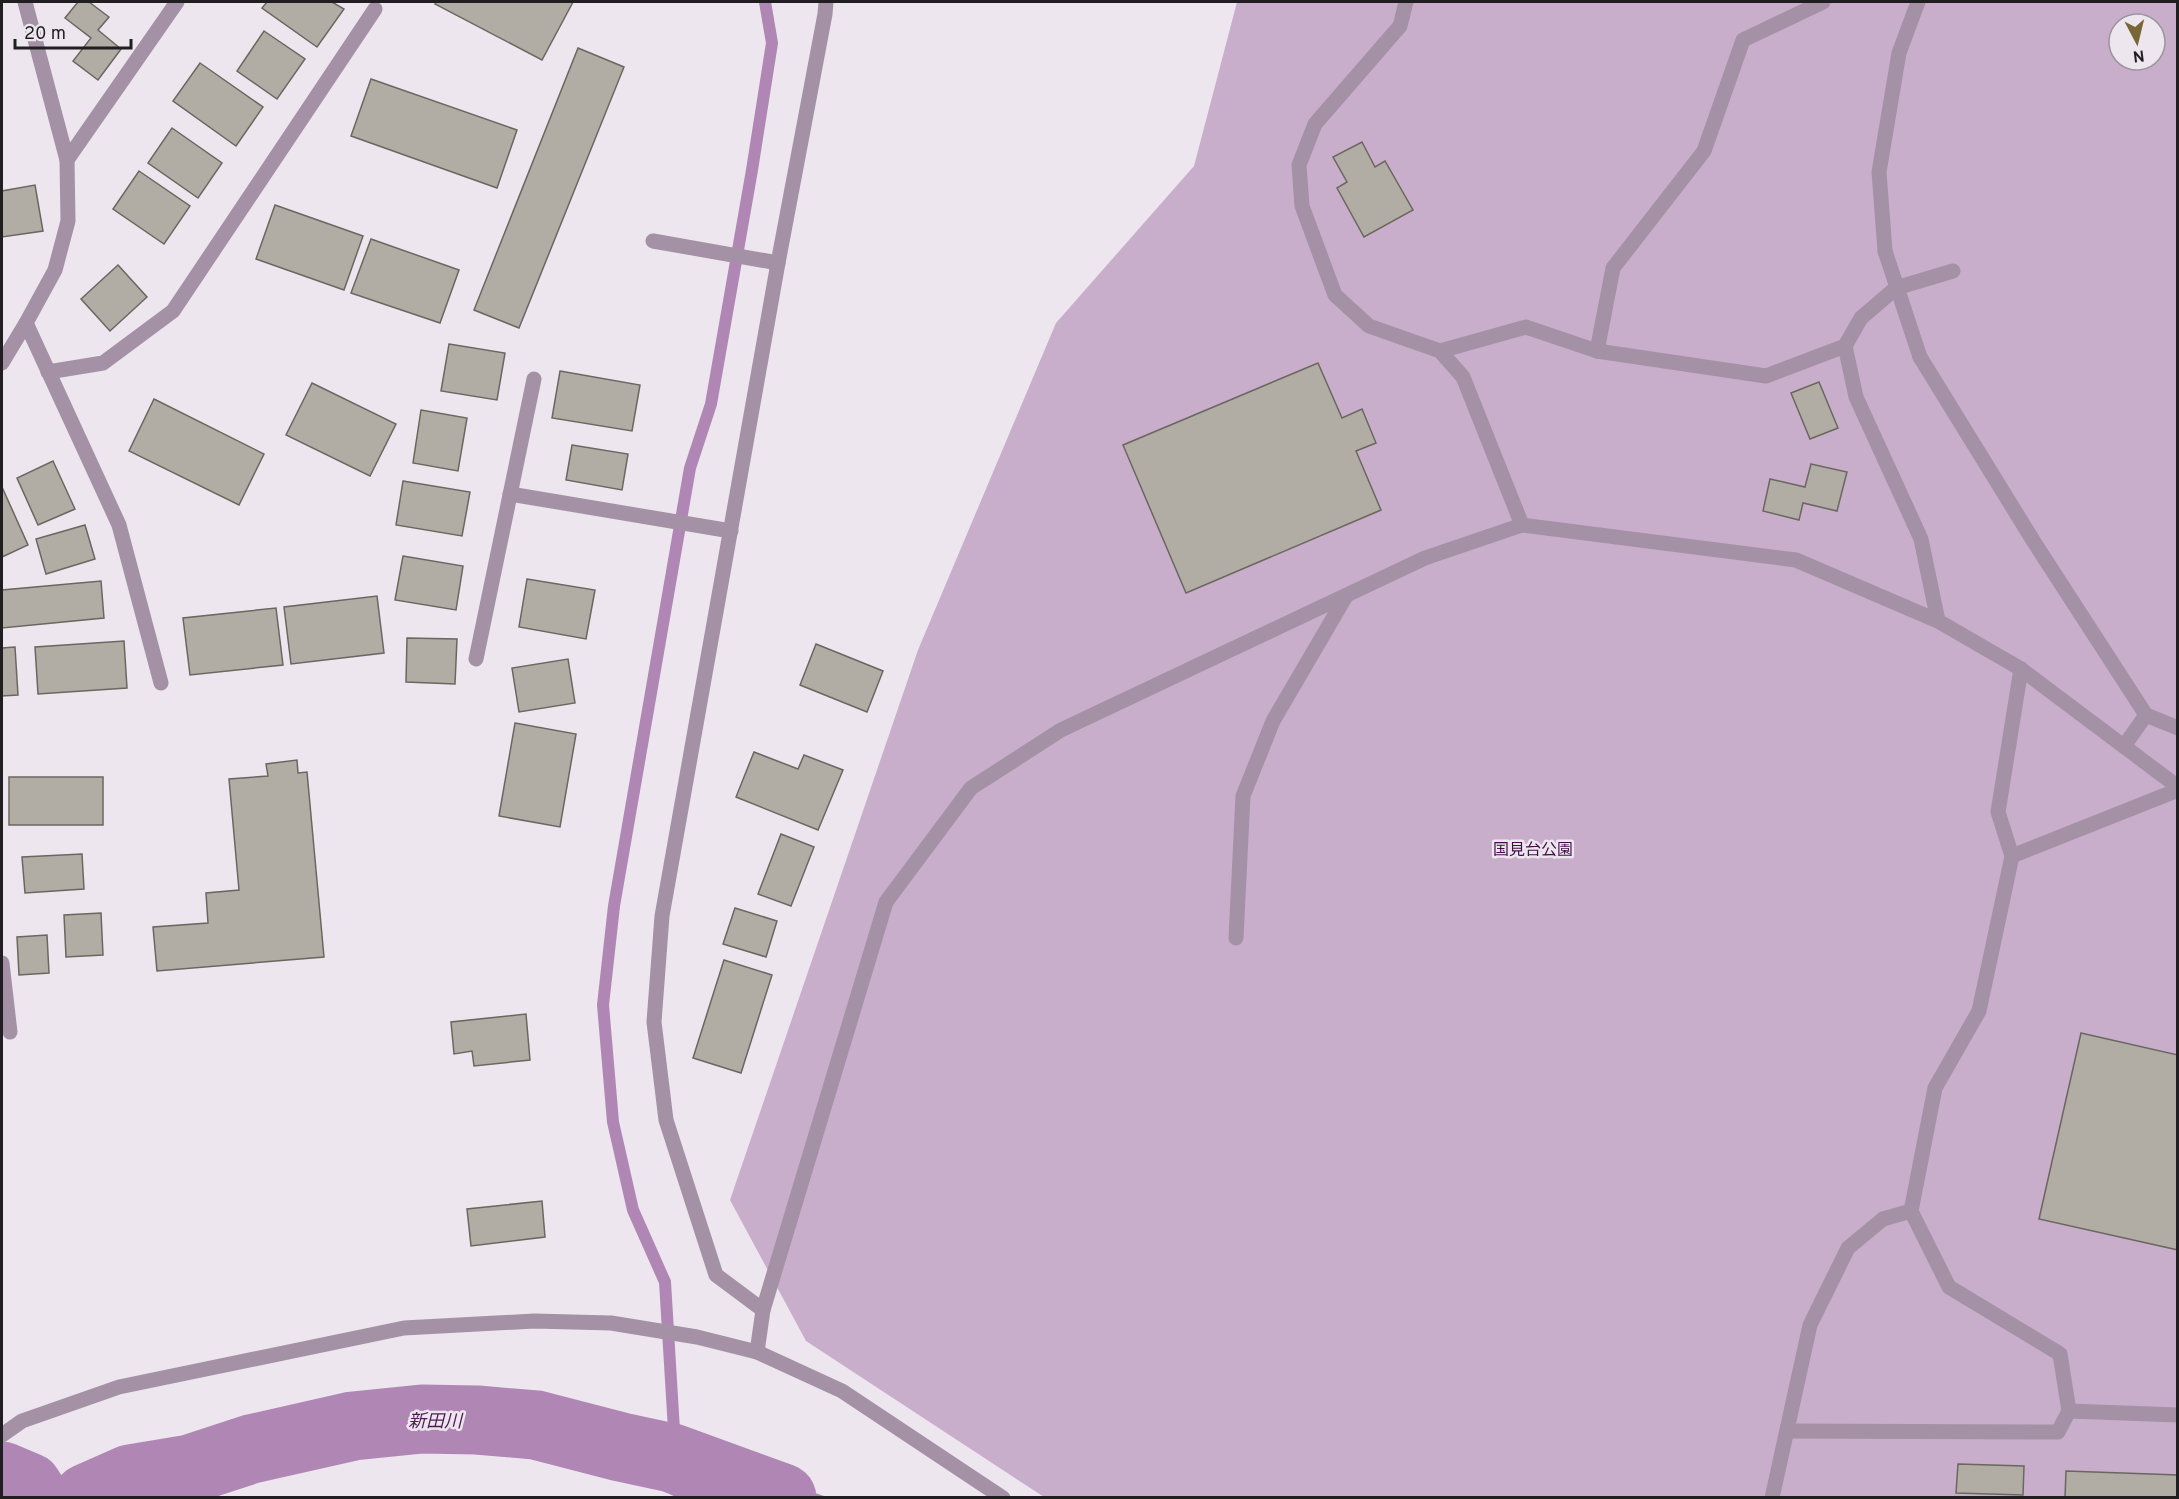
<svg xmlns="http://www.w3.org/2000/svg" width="2179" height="1499" viewBox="0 0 2179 1499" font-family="Overpass,'Noto Sans JP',sans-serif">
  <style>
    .green { fill: #c8aecb; fill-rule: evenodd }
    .water { fill: #b086b5 }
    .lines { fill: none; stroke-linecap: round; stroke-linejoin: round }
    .stream { stroke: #b086b5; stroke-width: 12 }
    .river { stroke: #b086b5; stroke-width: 69 }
    .building { fill: #b1ada5; stroke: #6a6760; stroke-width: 1.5 }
    .minor { stroke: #a491a6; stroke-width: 15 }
    .minor-bridge { stroke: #a491a6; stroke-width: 15 }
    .labels { text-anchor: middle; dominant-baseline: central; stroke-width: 5; stroke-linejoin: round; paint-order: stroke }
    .park-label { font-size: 16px; fill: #420d49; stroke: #ede6ee }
    .water-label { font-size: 18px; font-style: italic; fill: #4e1a55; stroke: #ede6ee }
  </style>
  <rect width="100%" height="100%" fill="#ede6ee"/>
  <path class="green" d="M 1237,2 L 2177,2 L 2177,1497 L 1044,1497 L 806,1341 L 730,1200 L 918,650 L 1056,323 L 1194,166 ZM 2119,24 L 2155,24 L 2155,60 L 2119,60 Z"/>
  <polygon class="water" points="643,1438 684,1449 827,1497 676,1497 629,1475 620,1449"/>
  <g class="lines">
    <polyline class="stream" points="672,1458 674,1430 665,1282 633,1210 613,1122 603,1005 614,906 690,468 711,404 752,170 772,43 765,2"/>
    <g class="river">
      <polyline points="2,1476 28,1487 35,1498"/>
      <polyline points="87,1498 130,1479 190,1469 251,1449 353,1426 422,1419 477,1420 536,1425 621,1447 672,1458 782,1498"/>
    </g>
  </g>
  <g class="building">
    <polygon points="78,2 89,2 109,17 98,30 121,49 98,80 73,61 91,38 65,18"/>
    <polygon points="267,2 332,2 344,9 317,47 262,8"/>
    <polygon points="436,2 573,2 542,60 435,4"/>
    <polygon points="264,31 305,59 277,99 237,71"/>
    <polygon points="578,48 624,67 519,328 474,310"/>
    <polygon points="200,63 263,107 236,146 173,101"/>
    <polygon points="371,79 517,130 497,188 351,136"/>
    <polygon points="172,128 222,163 198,198 148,163"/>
    <polygon points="1362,142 1375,167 1385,161 1413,210 1364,237 1337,188 1347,182 1333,157"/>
    <polygon points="139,171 190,206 164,244 113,209"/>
    <polygon points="35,185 43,231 2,237 2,191"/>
    <polygon points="275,205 363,236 344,290 256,259"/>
    <polygon points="371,239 459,270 440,323 351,293"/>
    <polygon points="118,265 147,297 110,331 81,299"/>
    <polygon points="449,344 505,353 497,400 441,391"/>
    <polygon points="1318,363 1342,418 1362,409 1376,443 1356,451 1381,510 1186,593 1123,445"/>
    <polygon points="560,371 640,385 632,431 552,418"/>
    <polygon points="1819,382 1838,428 1810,439 1791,393"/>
    <polygon points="312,383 396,424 370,476 286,435"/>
    <polygon points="154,399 264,454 239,505 129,451"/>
    <polygon points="421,410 467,418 458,471 413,463"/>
    <polygon points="572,445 628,454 622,490 566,480"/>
    <polygon points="53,461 75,509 38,525 17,478"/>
    <polygon points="1811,464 1847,472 1837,511 1803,503 1799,520 1763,511 1770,479 1805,487"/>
    <polygon points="403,481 470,492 462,536 396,525"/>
    <polygon points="2,487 28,545 2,557"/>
    <polygon points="85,525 95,559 46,574 36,539"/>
    <polygon points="403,556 463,566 456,610 395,600"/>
    <polygon points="527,579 595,590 586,639 519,627"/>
    <polygon points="101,581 104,618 2,628 2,590"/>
    <polygon points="377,596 384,653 291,664 284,607"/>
    <polygon points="276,608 283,665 190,675 183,618"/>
    <polygon points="407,638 457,639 455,684 406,682"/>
    <polygon points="124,641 127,688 38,694 35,647"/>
    <polygon points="816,644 883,671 867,712 800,685"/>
    <polygon points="15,647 18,695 2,696 2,648"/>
    <polygon points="568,659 575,703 519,712 512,668"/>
    <polygon points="515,723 576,734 560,827 499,816"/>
    <polygon points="754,752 798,769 804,755 843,770 818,830 736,797"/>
    <polygon points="297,760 298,773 307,772 324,957 157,971 153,927 208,923 206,893 239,890 229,779 268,776 266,764"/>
    <rect x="9" y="777" width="94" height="48"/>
    <polygon points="781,834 814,847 791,906 758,894"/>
    <polygon points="82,854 84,889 25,893 22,857"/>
    <polygon points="735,908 777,921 766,957 723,944"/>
    <polygon points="101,913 103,955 66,957 64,915"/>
    <polygon points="47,935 49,973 19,975 17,937"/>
    <polygon points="724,960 772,975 741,1073 693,1058"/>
    <polygon points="526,1014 530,1060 474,1066 472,1051 454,1054 451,1022"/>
    <polygon points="2081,1033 2178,1055 2178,1250 2039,1219"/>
    <polygon points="542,1201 545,1237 471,1246 467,1209"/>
    <polygon points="1958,1464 2024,1466 2023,1495 1956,1493"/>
    <polygon points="2066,1471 2178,1475 2178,1498 2065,1498"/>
  </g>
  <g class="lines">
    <g class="minor">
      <polyline points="1406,2 1400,26 1315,124 1299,165 1302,206 1335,295 1369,326 1440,351 1463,377 1522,525"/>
      <polyline points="67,160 177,2"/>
      <polyline points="653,241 778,263"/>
      <polyline points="1885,251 1879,172 1899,53 1918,2"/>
      <polyline points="26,323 119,525 161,683"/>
      <polyline points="1440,351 1526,327 1597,351 1766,376 1845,346"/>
      <polyline points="1597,351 1613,268 1704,151 1743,40 1823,2"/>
      <polyline points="1920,357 2034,542 2146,715 2178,728"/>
      <polyline points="2,363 26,323 55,270 68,221 67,160 25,2"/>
      <polyline points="48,372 103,363 173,311 375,9"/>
      <polyline points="510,494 731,531"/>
      <polyline points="1938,621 1921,539 1856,397 1845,346 1861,318 1896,288 1953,271"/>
      <polyline points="476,659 534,379"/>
      <polyline points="2124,746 2146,715"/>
      <polyline points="2012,856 2178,790"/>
      <polyline points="1236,938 1243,796 1273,721 1346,596"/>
      <polyline points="2,963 10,1032"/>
      <polyline points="1911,1211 1935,1088 1979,1011 2012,856 1998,812 2021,669"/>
      <polyline points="763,1310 716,1275 666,1120 654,1022 662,916 778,263 825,14 826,2"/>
      <polyline points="757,1352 763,1310 886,902 971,788 1061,730 1425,558 1522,525 1796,560 1938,621 2021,669 2178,787"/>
      <polyline points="1787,1431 2058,1432 2069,1411 2178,1415"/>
      <polyline points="2,1435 22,1421 119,1387 404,1328 534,1321 611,1323 697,1337 757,1352 842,1391 1003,1498"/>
      <polyline points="1772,1498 1810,1325 1848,1248 1883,1219 1911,1211 1949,1287 2060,1354 2069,1411"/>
    </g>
    <polyline class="minor-bridge" points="1885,251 1920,357"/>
  </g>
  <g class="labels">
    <g class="park-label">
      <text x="1533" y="851">国見台公園</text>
    </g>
    <g class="water-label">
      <text x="435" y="1422">新田川</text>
    </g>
  </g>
  <rect width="2179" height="1499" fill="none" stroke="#201e20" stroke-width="6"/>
  <g transform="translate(2137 42) rotate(173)"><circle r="28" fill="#ede6ee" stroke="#9b969c" stroke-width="1.5"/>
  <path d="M0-4.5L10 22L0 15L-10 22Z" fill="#786634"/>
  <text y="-9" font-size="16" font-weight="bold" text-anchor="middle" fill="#201e20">N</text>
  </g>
  <path d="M15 39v9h116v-9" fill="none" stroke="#201e20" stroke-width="3"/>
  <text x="24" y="39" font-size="18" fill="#201e20" stroke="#ede6ee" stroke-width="4.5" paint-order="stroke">20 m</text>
</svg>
